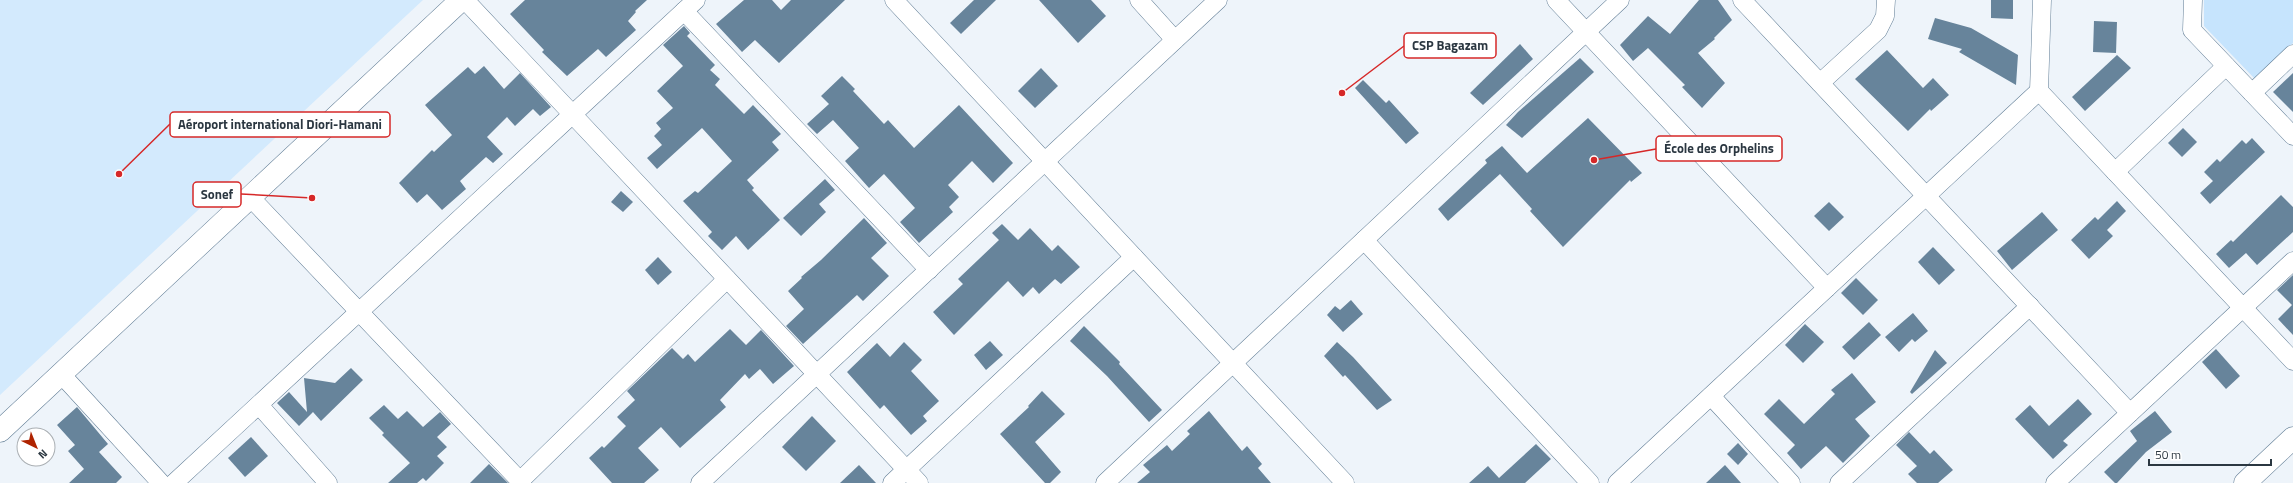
<svg xmlns="http://www.w3.org/2000/svg" width="2293" height="483" viewBox="0 0 2293 483" font-family="'Titillium Web',sans-serif">
  <style>
    .built { fill: #d3eafd }
    .green { fill: #c6e4fd }
    .building { fill: #67849b }
    .lines { fill: none; stroke-linecap: round; stroke-linejoin: round }
    .street-casing { stroke: #627e96; stroke-width: 19 }
    .secondary-casing { stroke: #627e96; stroke-width: 23 }
    .street { stroke: #fff; stroke-width: 18 }
    .secondary { stroke: #fff; stroke-width: 22 }
    .leader { fill: none; stroke: #d62828; stroke-width: 1.5 }
    .callout-dot { fill: #d62828; stroke: #fff; stroke-width: 1.5 }
    .callout { fill: #fff; stroke: #d62828; stroke-width: 1.5 }
    .callout-label { font-size: 13px; text-anchor: middle; font-weight: bold; fill: #2b3741 }
  </style>
  <rect width="100%" height="100%" fill="#eef4fa"/>
  <polygon class="built" points="0,0 423,0 0,395"/>
  <polygon class="green" points="2204,0 2293,0 2293,43 2255,79 2204,26"/>
  <g class="building">
    <polygon points="525,0 647,0 635,11 636,12 628,21 636,30 606,57 598,49 567,76 542,52 544,50 510,14"/>
    <polygon points="744,0 772,0 781,10 791,0 845,0 779,63 755,40 742,52 716,24"/>
    <polygon points="974,0 996,0 961,34 950,23"/>
    <polygon points="1039,0 1091,0 1106,16 1078,43"/>
    <polygon points="1699,0 1718,0 1732,20 1714,38 1715,39 1698,53 1725,83 1702,108 1682,87 1685,85 1648,48 1633,61 1620,45 1648,16 1670,34"/>
    <polygon points="1991,0 2013,0 2013,19 1991,18"/>
    <polygon points="1935,18 1971,28 2018,55 2016,85 1959,52 1962,49 1928,39"/>
    <polygon points="2094,21 2117,22 2116,53 2093,52"/>
    <polygon points="684,26 690,33 687,36 715,65 710,70 720,79 715,85 744,114 753,105 781,134 772,142 779,150 747,180 754,188 752,190 780,220 748,250 736,236 722,250 708,236 712,232 683,201 695,191 698,193 732,161 702,128 657,169 647,158 662,145 654,136 661,129 656,123 673,108 657,91 683,66 663,45"/>
    <polygon points="1520,44 1533,59 1483,105 1470,93"/>
    <polygon points="1887,50 1923,88 1933,78 1949,95 1931,111 1930,109 1908,131 1855,79"/>
    <polygon points="2117,55 2131,68 2085,111 2072,97"/>
    <polygon points="1580,58 1594,72 1522,138 1506,125 1518,112"/>
    <polygon points="484,66 504,89 520,73 551,107 540,116 533,109 515,126 507,117 487,137 503,154 493,163 486,157 460,181 466,189 442,210 427,194 417,203 399,183 432,150 434,152 452,135 425,105 468,67 475,74"/>
    <polygon points="1041,68 1058,86 1035,108 1018,91"/>
    <polygon points="2293,73 2293,112 2273,92"/>
    <polygon points="842,76 855,89 853,91 884,124 888,120 914,148 959,105 1013,163 993,183 972,161 948,185 959,197 949,207 953,212 919,243 900,222 915,208 884,174 869,188 845,161 859,148 833,120 817,134 807,124 829,104 821,96"/>
    <polygon points="1363,80 1386,103 1389,100 1419,133 1406,144 1355,88"/>
    <polygon points="1588,118 1642,173 1631,182 1630,180 1563,247 1530,211 1532,209 1500,174 1448,221 1438,209 1487,163 1485,160 1502,146 1527,173"/>
    <polygon points="2183,128 2197,142 2182,157 2168,143"/>
    <polygon points="2252,138 2265,152 2210,204 2200,193 2213,181 2204,172 2217,159 2220,162 2242,140 2246,144"/>
    <polygon points="825,179 835,190 819,204 826,212 801,236 783,218"/>
    <polygon points="621,191 633,202 623,212 611,202"/>
    <polygon points="2281,195 2293,207 2293,232 2257,265 2246,253 2229,268 2216,254 2231,240 2233,242"/>
    <polygon points="2117,201 2126,211 2107,230 2113,236 2089,259 2071,240 2095,217 2098,220"/>
    <polygon points="1829,202 1844,217 1829,231 1814,216"/>
    <polygon points="2042,212 2058,230 2012,270 1997,251"/>
    <polygon points="864,218 887,243 871,258 889,276 863,301 857,295 803,344 786,326 804,309 788,291 802,278 801,277 821,260"/>
    <polygon points="1002,224 1018,240 1030,228 1052,251 1058,245 1080,267 1061,284 1055,279 1039,294 1033,287 1023,297 1008,281 954,335 933,312 963,284 958,279 999,240 992,233"/>
    <polygon points="1933,247 1955,270 1939,285 1918,262"/>
    <polygon points="658,257 672,272 658,285 645,270"/>
    <polygon points="2293,275 2293,335 2278,319 2292,305 2277,290"/>
    <polygon points="1856,278 1878,300 1863,315 1841,293"/>
    <polygon points="1351,300 1363,314 1343,332 1327,315 1335,306 1340,310"/>
    <polygon points="1913,313 1928,331 1915,342 1912,339 1899,352 1885,337"/>
    <polygon points="1869,322 1881,335 1854,360 1842,347"/>
    <polygon points="1805,324 1824,342 1803,363 1785,345"/>
    <polygon points="1084,326 1120,362 1119,364 1162,410 1149,422 1107,376 1070,341"/>
    <polygon points="730,329 746,345 761,330 794,366 773,384 760,369 749,379 745,374 720,400 726,407 680,448 661,427 638,448 659,470 644,483 612,483 589,458 602,446 604,448 626,426 617,417 635,400 627,391 672,348 683,359 688,354 695,362"/>
    <polygon points="990,341 1003,355 986,370 974,355"/>
    <polygon points="904,342 922,360 911,371 939,401 923,416 927,421 911,435 884,405 880,409 847,372 877,343 890,357"/>
    <polygon points="1337,342 1353,357 1392,400 1377,410 1345,375 1343,377 1324,356"/>
    <polygon points="2216,349 2240,376 2226,389 2202,362"/>
    <polygon points="1935,350 1947,363 1912,394 1910,392"/>
    <polygon points="351,368 363,380 321,421 313,412 299,426 277,403 289,392 307,412 304,378 335,383"/>
    <polygon points="1852,373 1876,402 1855,419 1870,436 1843,463 1826,446 1801,469 1787,453 1795,445 1764,414 1779,399 1804,424 1835,394 1831,390"/>
    <polygon points="1042,391 1065,414 1035,442 1061,472 1050,483 1045,483 1000,434 1029,407 1028,406"/>
    <polygon points="2078,399 2092,414 2063,441 2068,445 2053,459 2015,419 2030,405 2049,426"/>
    <polygon points="384,405 398,419 407,411 423,427 440,412 451,424 437,437 447,447 437,456 444,463 426,481 423,478 417,483 388,483 410,463 382,435 384,433 369,418"/>
    <polygon points="77,407 108,444 99,452 122,477 116,483 69,483 84,469 68,451 75,445 57,425"/>
    <polygon points="1209,411 1242,451 1247,446 1262,464 1258,468 1271,483 1137,483 1150,472 1143,465 1167,445 1172,451 1190,434 1187,431"/>
    <polygon points="2155,411 2172,432 2146,452 2117,483 2115,483 2104,472 2137,441 2130,431"/>
    <polygon points="812,416 836,441 806,471 782,447"/>
    <polygon points="1909,432 1930,454 1934,450 1953,470 1938,483 1917,483 1908,474 1917,466 1896,445"/>
    <polygon points="251,437 268,456 245,477 228,458"/>
    <polygon points="1738,443 1748,454 1738,465 1727,454"/>
    <polygon points="1536,444 1551,459 1525,483 1469,483 1488,466 1499,478"/>
    <polygon points="489,464 508,483 470,483"/>
    <polygon points="859,465 876,483 840,483"/>
    <polygon points="1725,465 1741,483 1706,483"/>
  </g>
  <g class="lines">
    <defs>
      <g id="street">
        <polyline points="465,0 919,483"/>
        <polyline points="894,0 1345,483"/>
        <polyline points="1139,0 1175,40"/>
        <polyline points="1556,0 1827,288"/>
        <polyline points="1742,0 2130,413"/>
        <polyline points="2042,0 2039,91 2293,361"/>
        <polyline points="2193,0 2192,30 2293,136"/>
        <polyline points="684,11 929,270"/>
        <polyline points="1820,83 1878,30 1885,16 1886,0"/>
        <polyline points="2252,93 2293,54"/>
        <polyline points="2115,172 2226,66"/>
        <polyline points="250,197 522,483"/>
        <polyline points="1364,240 1590,483"/>
        <polyline points="61,374 161,483"/>
        <polyline points="1711,396 1791,483"/>
        <polyline points="259,405 328,483"/>
        <polyline points="520,481 727,279"/>
        <polyline points="174,483 696,0"/>
        <polyline points="700,483 1218,0"/>
        <polyline points="892,483 1134,257"/>
        <polyline points="1105,483 1620,0"/>
        <polyline points="1617,483 2039,91"/>
        <polyline points="1839,483 2030,306"/>
        <polyline points="2055,483 2293,261"/>
      </g>
      <g id="secondary">
        <polyline points="0,431 461,0"/>
        <polyline points="2245,483 2293,438"/>
      </g>
    </defs>
    <use href="#street" class="street-casing"/>
    <use href="#secondary" class="secondary-casing"/>
    <use href="#street" class="street"/>
    <use href="#secondary" class="secondary"/>
  </g>
  <path class="leader" d="M1342 93L1404 46M119 174L170 124M1594 160L1656 149M312 198L241 194"/>
  <g class="callout-dot">
    <circle cx="1342" cy="93" r="4"/>
    <circle cx="119" cy="174" r="4"/>
    <circle cx="1594" cy="160" r="4"/>
    <circle cx="312" cy="198" r="4"/>
  </g>
  <g class="callout">
    <rect x="1404" y="33" width="92" height="25" rx="4"/>
    <rect x="170" y="112" width="220" height="25" rx="4"/>
    <rect x="1656" y="136" width="126" height="25" rx="4"/>
    <rect x="193" y="182" width="48" height="25" rx="4"/>
  </g>
  <g class="callout-label">
    <text x="1450" y="50">CSP Bagazam</text>
    <text x="280" y="129">Aéroport international Diori-Hamani</text>
    <text x="1719" y="153">École des Orphelins</text>
    <text x="217" y="199">Sonef</text>
  </g>
  <g transform="translate(36 447) rotate(137)"><circle r="19" fill="#ffffff" stroke="#aaafb3"/>
  <path d="M0-3L7 15L0 10L-7 15Z" fill="#af2300"/>
  <text y="-6" font-size="11" font-weight="bold" text-anchor="middle" fill="#2b3741">N</text>
  </g>
  <path d="M2149 459v6h122v-6" fill="none" stroke="#2b3741" stroke-width="2"/>
  <text x="2155" y="459" font-size="12" fill="#2b3741" stroke="#ffffff" stroke-width="3" paint-order="stroke">50 m</text>
</svg>
